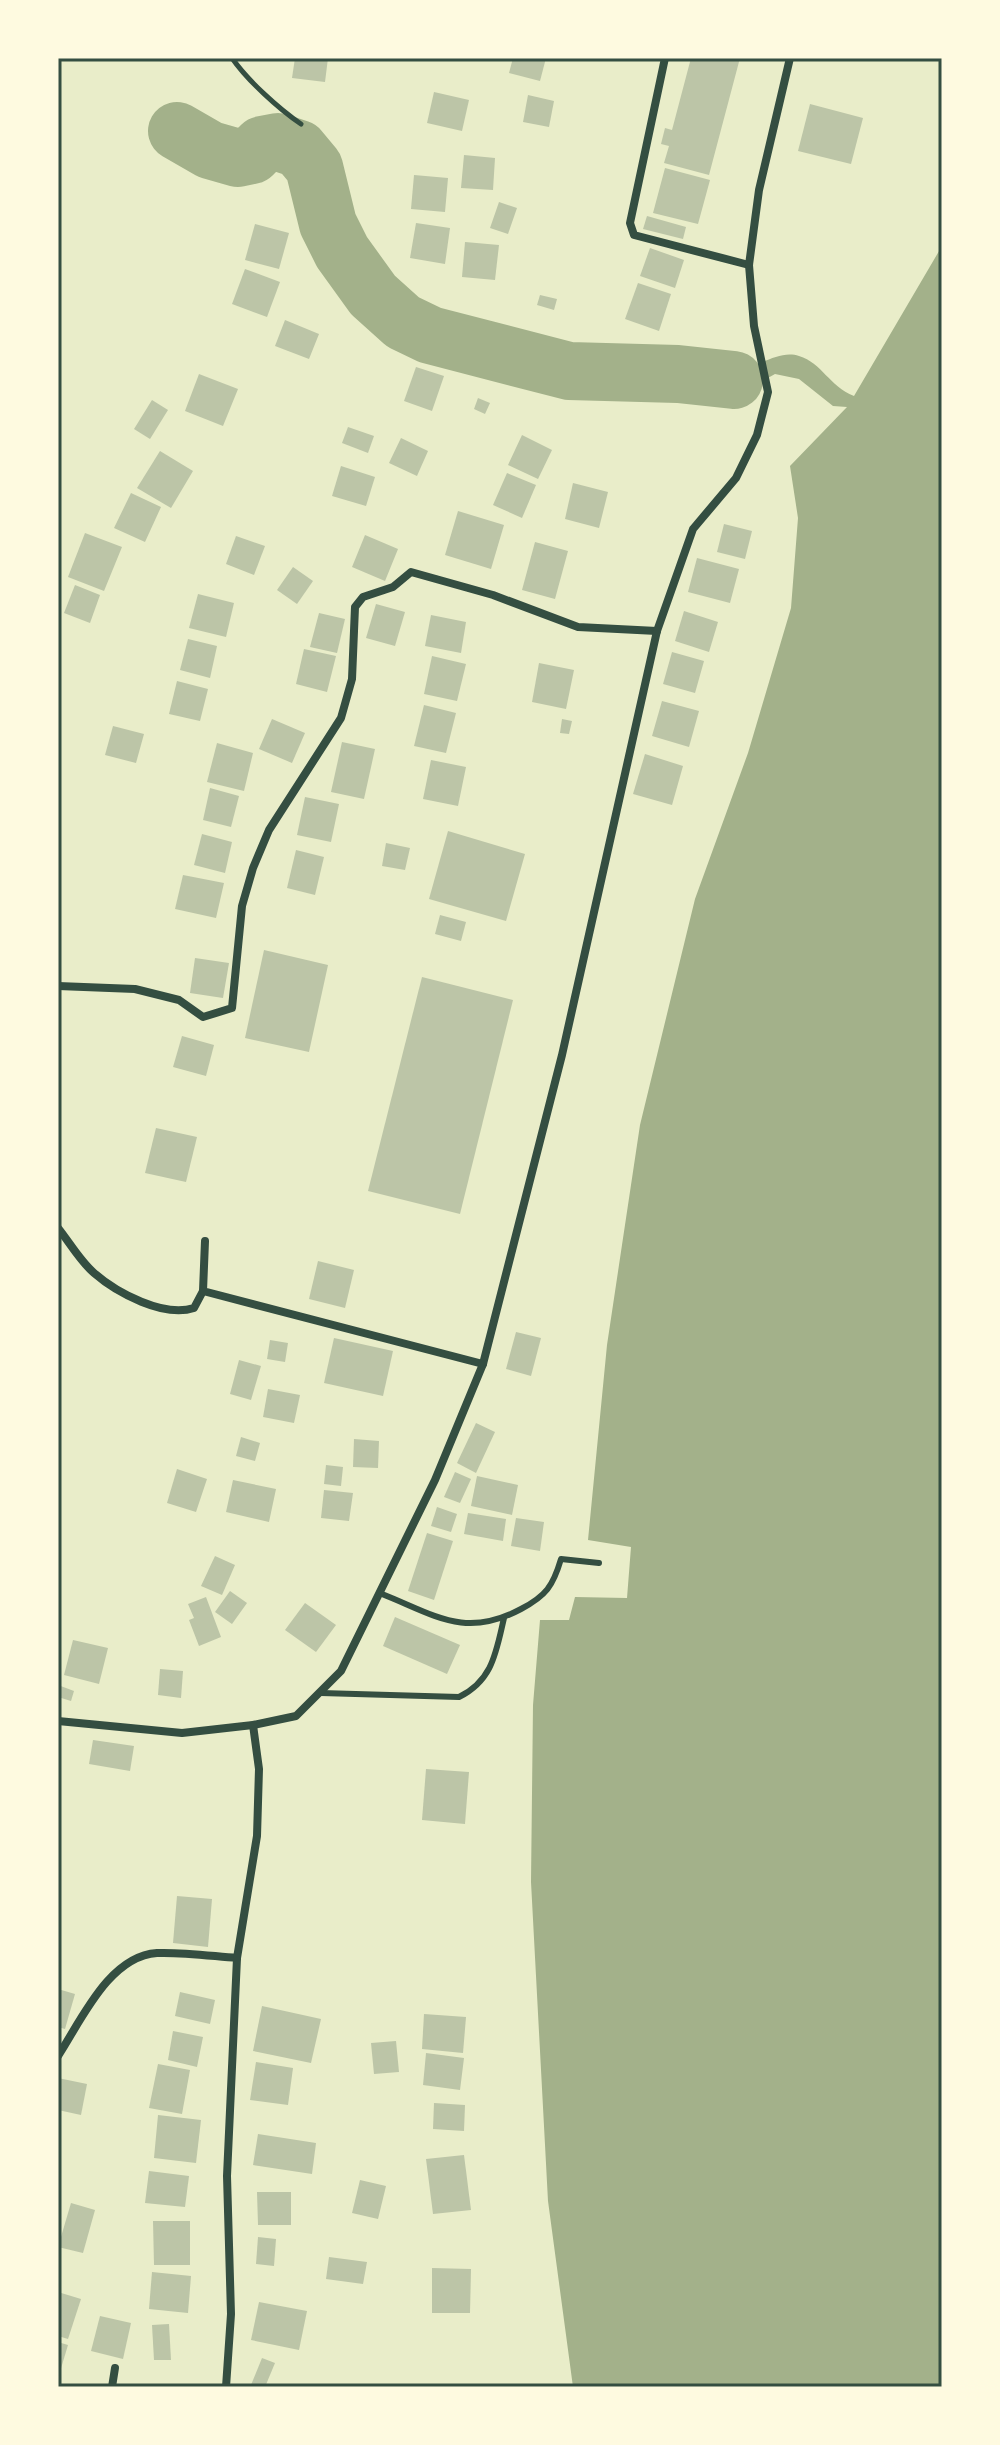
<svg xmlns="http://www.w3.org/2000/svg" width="1000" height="2445" viewBox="0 0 1000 2445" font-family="'Noto Sans',sans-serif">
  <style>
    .water { fill: #a3b18a }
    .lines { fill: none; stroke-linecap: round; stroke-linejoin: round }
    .river { stroke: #a3b18a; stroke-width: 58 }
    .building { fill: #bcc5a7 }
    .path { stroke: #344e41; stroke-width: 5 }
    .service { stroke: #344e41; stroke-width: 6 }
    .minor { stroke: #344e41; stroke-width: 8 }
    .neatline { fill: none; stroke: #344e41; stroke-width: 3 }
  </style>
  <rect width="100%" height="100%" fill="#e9edc9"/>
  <path class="water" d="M 942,246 L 942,2387 L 573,2387 L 548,2201 L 531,1882 L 533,1705 L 540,1620 L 569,1620 L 575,1597 L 627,1598 L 631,1547 L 588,1540 L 607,1345 L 640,1125 L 695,899 L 748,753 L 791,608 L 798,518 L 790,466 L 847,407 L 833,406 L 799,379 L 775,374 L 743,392 L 726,395 L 657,373 C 685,371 717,374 745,368 C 763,364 781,350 799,356 C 822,363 829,386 854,396 Z"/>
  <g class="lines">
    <polyline class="river" points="177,131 210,150 238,158 252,155 262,145 278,142 299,149 314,167 328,224 342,252 373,295 403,322 430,335 569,371 678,374 734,380"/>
  </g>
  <g class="building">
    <polygon points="295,58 328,58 325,82 292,78"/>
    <polygon points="513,58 546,58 540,81 509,73"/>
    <polygon points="691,58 740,58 709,175 664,163 669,146 661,144 665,128 672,130"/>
    <polygon points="434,92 469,100 462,131 427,123"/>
    <polygon points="528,95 554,101 549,127 523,122"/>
    <polygon points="810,104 863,118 851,164 798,151"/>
    <polygon points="464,155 495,158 493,190 461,188"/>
    <polygon points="665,168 710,180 698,224 653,213"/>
    <polygon points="414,175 448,178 445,212 411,209"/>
    <polygon points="499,202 517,208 508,234 490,228"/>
    <polygon points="647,216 686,227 683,239 643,229"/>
    <polygon points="416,223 450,228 445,264 410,258"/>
    <polygon points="255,224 289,233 279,269 245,260"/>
    <polygon points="465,242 499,245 495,280 462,277"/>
    <polygon points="650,248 684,260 675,288 640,276"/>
    <polygon points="245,269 280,282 267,317 232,304"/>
    <polygon points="638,283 671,294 659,331 625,319"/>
    <polygon points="540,295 557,299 554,310 537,305"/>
    <polygon points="285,320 319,334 309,359 275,346"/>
    <polygon points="416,367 444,376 432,411 404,401"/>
    <polygon points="199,374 238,389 223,426 185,411"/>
    <polygon points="478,398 490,403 485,414 474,409"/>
    <polygon points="152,400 168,410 150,439 134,429"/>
    <polygon points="348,427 374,436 368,453 342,443"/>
    <polygon points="522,435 552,450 538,479 508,465"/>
    <polygon points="401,438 428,451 417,476 389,463"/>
    <polygon points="160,451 193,471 171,508 137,488"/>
    <polygon points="341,466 375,477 366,506 332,496"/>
    <polygon points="507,473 536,485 522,518 493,505"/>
    <polygon points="573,483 608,492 599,528 565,519"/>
    <polygon points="131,493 161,507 145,542 114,528"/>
    <polygon points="458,511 504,525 491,569 445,555"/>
    <polygon points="724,524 752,531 745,559 717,552"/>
    <polygon points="85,533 122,547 104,591 68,577"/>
    <polygon points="365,535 398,549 385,581 352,567"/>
    <polygon points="236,536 265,546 254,575 226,564"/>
    <polygon points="535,542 568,551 555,599 522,590"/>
    <polygon points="697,558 739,569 730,603 688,592"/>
    <polygon points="293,567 313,581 297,604 277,590"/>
    <polygon points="75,585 100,595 90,623 64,613"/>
    <polygon points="198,594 234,603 226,637 189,628"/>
    <polygon points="376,604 405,612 395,646 366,638"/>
    <polygon points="684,611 718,622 709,652 675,641"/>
    <polygon points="319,613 345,619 337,653 310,647"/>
    <polygon points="431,615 466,622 461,653 425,646"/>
    <polygon points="188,639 217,646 210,678 180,670"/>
    <polygon points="304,649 336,656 327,692 296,684"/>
    <polygon points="672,652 704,661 695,693 663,684"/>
    <polygon points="432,656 466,664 457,701 424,694"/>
    <polygon points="539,663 574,670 566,709 532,702"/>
    <polygon points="177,681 208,689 200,721 169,714"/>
    <polygon points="662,701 699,711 689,747 652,736"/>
    <polygon points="424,705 456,713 446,753 414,746"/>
    <polygon points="272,719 305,733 292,763 259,749"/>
    <polygon points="562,719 572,721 569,734 560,733"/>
    <polygon points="113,726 144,734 136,763 105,755"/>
    <polygon points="342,742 375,749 364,799 331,792"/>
    <polygon points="217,743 253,753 244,791 207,782"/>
    <polygon points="645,754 683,766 672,805 633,794"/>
    <polygon points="431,760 466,767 458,806 423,799"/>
    <polygon points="210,788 239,796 231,827 203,820"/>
    <polygon points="305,797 339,804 331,842 297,835"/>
    <polygon points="448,831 525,854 506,921 429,899"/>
    <polygon points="202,834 232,842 225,873 194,865"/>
    <polygon points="386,843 410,848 405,870 382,866"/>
    <polygon points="296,850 324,857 315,895 287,888"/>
    <polygon points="183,875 224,883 216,918 175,909"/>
    <polygon points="440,915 466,922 461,941 435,934"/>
    <polygon points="264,950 328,965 309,1052 245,1038"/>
    <polygon points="195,958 229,963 223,998 190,993"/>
    <polygon points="422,977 513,1000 460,1214 368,1191"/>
    <polygon points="182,1036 214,1045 206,1076 173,1067"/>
    <polygon points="156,1128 197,1137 186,1182 145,1173"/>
    <polygon points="318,1261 354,1270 345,1308 309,1299"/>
    <polygon points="516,1332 541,1338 531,1376 506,1369"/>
    <polygon points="334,1338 393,1351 383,1396 324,1383"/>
    <polygon points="270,1340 288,1343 285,1362 267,1359"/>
    <polygon points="239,1360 261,1366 251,1400 230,1394"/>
    <polygon points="268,1389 300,1395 294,1423 263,1417"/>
    <polygon points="476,1423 495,1432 476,1473 457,1463"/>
    <polygon points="241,1437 260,1443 255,1461 236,1456"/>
    <polygon points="354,1439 379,1441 378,1468 353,1467"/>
    <polygon points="326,1465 343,1467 341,1486 324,1484"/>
    <polygon points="177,1469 207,1479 196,1512 167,1503"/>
    <polygon points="455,1472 471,1479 460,1503 444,1497"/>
    <polygon points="477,1476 518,1485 512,1515 471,1506"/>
    <polygon points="233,1480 276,1489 269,1522 226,1512"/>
    <polygon points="324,1490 353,1493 349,1521 321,1518"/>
    <polygon points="437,1507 457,1514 451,1532 431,1526"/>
    <polygon points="468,1513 506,1519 503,1541 464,1534"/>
    <polygon points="516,1518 544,1522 540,1551 511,1546"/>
    <polygon points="427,1533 453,1541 434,1600 408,1591"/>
    <polygon points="215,1556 235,1565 222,1595 201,1586"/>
    <polygon points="230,1591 247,1603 232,1624 215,1612"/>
    <polygon points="206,1597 221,1637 199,1646 189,1620 194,1618 188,1604"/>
    <polygon points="305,1603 336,1625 316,1652 285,1630"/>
    <polygon points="395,1617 460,1645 447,1674 383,1646"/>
    <polygon points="73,1640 108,1648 99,1684 64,1675"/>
    <polygon points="160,1669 183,1671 181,1698 158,1695"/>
    <polygon points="58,1685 74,1691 71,1701 58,1697"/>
    <polygon points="93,1740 134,1746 130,1771 89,1764"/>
    <polygon points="426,1769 469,1772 465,1824 422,1820"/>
    <polygon points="177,1896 212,1899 208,1947 173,1943"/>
    <polygon points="58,1989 75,1994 65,2029 58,2027"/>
    <polygon points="180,1992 215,2000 210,2024 175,2016"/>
    <polygon points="262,2006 321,2019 311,2063 253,2051"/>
    <polygon points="424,2014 466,2017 463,2053 422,2049"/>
    <polygon points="173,2031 203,2037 197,2067 168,2060"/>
    <polygon points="396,2041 399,2072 374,2074 371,2043"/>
    <polygon points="426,2053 464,2058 460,2090 423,2085"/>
    <polygon points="256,2062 293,2068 288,2105 250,2100"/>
    <polygon points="158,2064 190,2070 182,2114 149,2108"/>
    <polygon points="58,2078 87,2084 81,2115 58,2110"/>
    <polygon points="434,2103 465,2105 464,2131 433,2129"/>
    <polygon points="158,2115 201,2120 196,2163 154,2158"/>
    <polygon points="258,2134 316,2143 312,2174 253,2165"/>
    <polygon points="464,2155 471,2210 433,2214 426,2159"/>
    <polygon points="149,2171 189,2176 185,2207 145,2203"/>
    <polygon points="360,2180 386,2186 378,2219 352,2213"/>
    <polygon points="257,2192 291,2192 291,2225 258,2225"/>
    <polygon points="71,2203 95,2210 83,2253 58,2247"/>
    <polygon points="153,2221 190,2221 190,2265 154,2265"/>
    <polygon points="258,2237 276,2239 274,2266 256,2264"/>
    <polygon points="329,2257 367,2262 363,2284 326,2279"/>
    <polygon points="432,2268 471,2269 470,2313 432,2313"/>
    <polygon points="152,2272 191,2276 188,2313 149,2309"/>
    <polygon points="58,2292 81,2299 68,2339 58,2336"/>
    <polygon points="259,2302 307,2311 299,2350 251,2340"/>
    <polygon points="100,2316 131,2323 123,2359 91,2351"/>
    <polygon points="169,2324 171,2360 154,2360 152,2325"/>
    <polygon points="58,2342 68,2345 59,2375 58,2375"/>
    <polygon points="262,2358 275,2363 265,2387 256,2387 251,2385"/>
  </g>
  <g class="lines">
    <path class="path" d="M 232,58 C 247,80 279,109 301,124"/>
    <g class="service">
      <path d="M 382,1594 C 435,1615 465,1639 521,1609 C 546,1596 553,1586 561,1559 L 599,1563"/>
      <path d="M 321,1693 L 459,1697 C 493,1680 496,1652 504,1618"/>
    </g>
    <g class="minor">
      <polyline points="665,58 630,223 634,235 749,265"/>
      <polyline points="58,986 135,989 179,1000 203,1017 232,1008 242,906 253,868 269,830 341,718 352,679 355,607 363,597 393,587 411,572 493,595 578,627 657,631"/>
      <path d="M 58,1228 C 70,1243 80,1261 94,1273 C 117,1293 164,1318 194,1308 L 203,1291"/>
      <polyline points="205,1241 203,1291 483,1364"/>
      <polyline points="58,1721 182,1733 253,1725 296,1716 341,1671 435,1480 483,1364 562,1055 657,631 693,529 736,478 757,435 768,392 754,326 749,265 759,190 790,58"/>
      <path d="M 58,2056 C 81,2021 109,1956 157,1953 C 183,1952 211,1956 237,1958"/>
      <polyline points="112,2387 115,2368"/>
      <polyline points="226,2387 231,2314 227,2176 237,1958 257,1836 259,1769 253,1725"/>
    </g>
  </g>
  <rect width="1000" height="2445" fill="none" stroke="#fefae0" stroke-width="120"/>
  <rect x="60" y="60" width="880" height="2325" class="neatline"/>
</svg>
